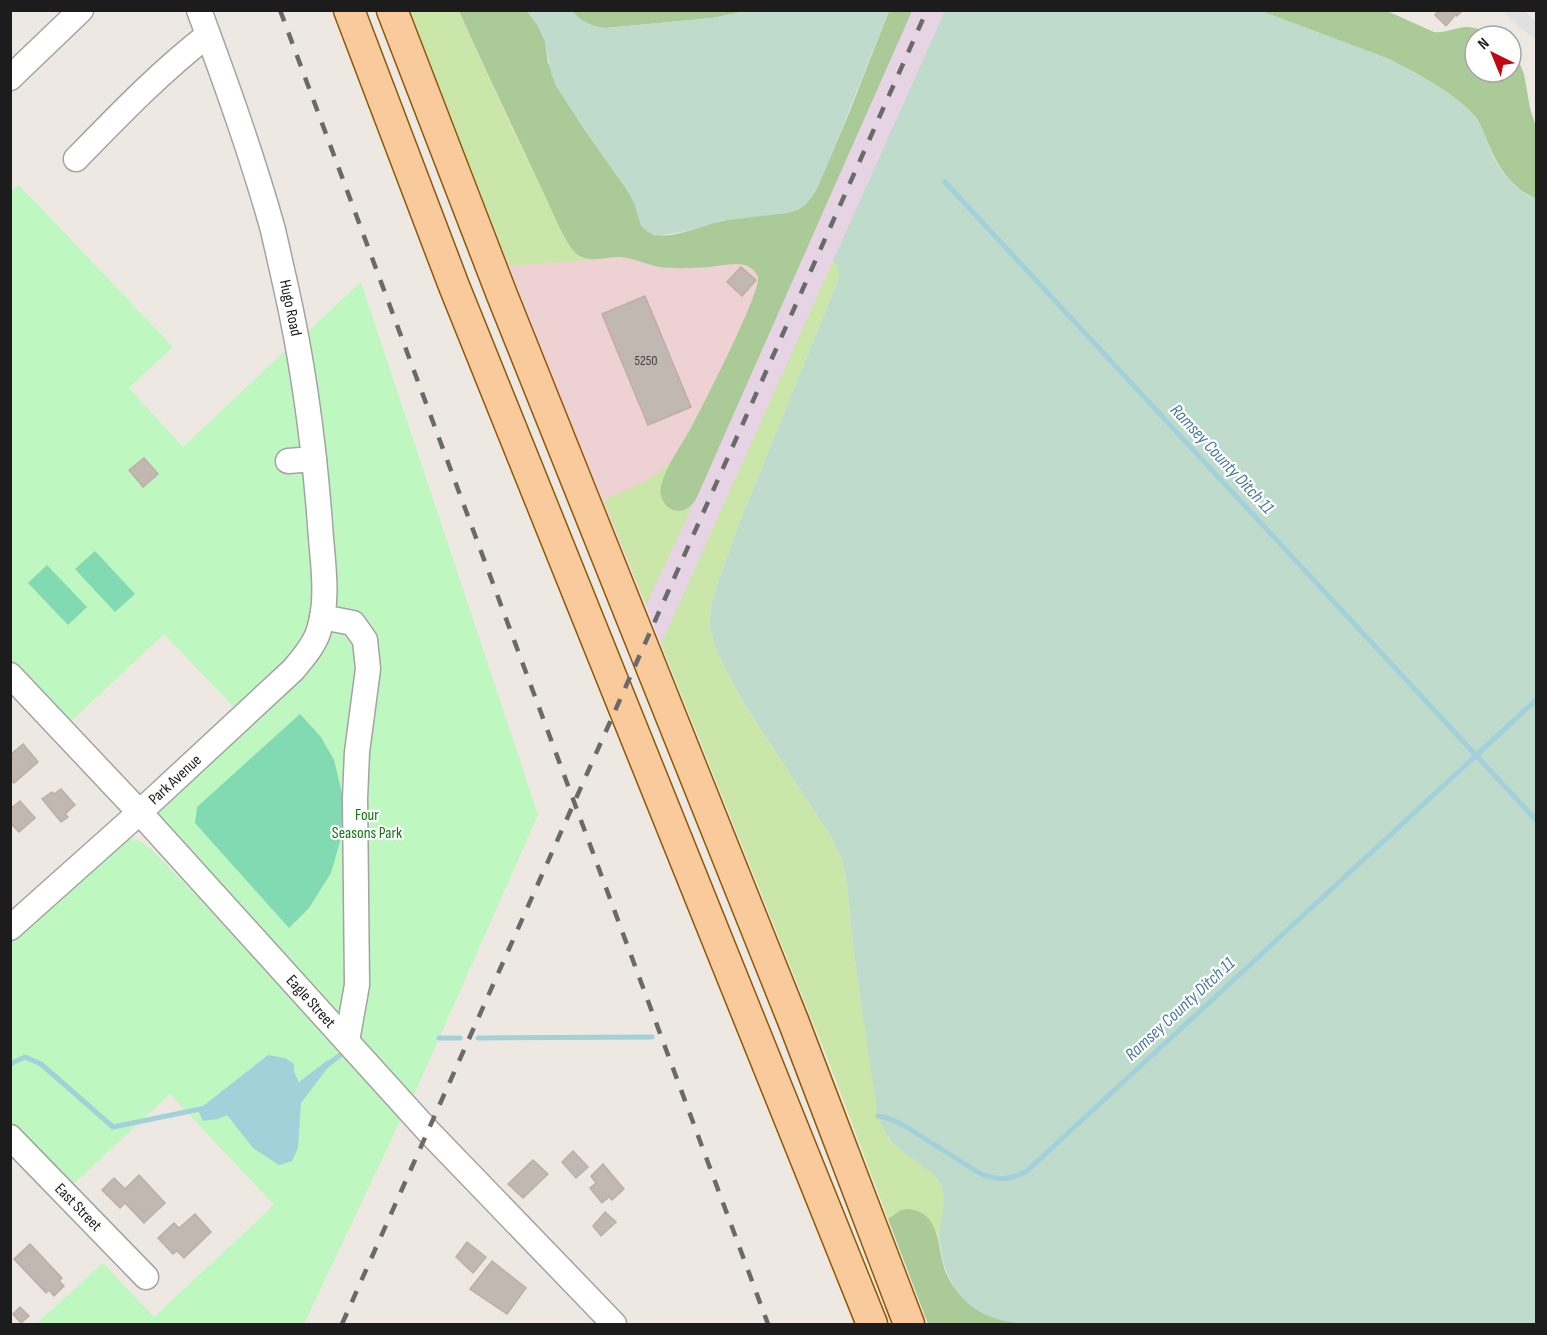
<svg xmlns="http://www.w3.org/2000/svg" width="1547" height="1335" viewBox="0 0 1547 1335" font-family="'Sofia Sans Condensed',sans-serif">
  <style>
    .commercial { fill: #eed1d2 }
    .industrial { fill: #e6d4e4 }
    .grass { fill: #cbe6a9 }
    .forest { fill: #aacb98 }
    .wetland { fill: #bfdbcc }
    .park { fill: #bff7c0 }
    .pitch { fill: #82dab2 }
    .parking { fill: #e0e0e0 }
    .water { fill: #a3d1da }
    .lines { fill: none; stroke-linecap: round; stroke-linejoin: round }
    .stream { stroke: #a3d1da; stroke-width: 5 }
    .building { fill: #c2b8b2; stroke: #beaea5; stroke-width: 1.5 }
    .minor-casing { stroke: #a3a3a3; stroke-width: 27 }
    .major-casing { stroke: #8f5805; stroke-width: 33 }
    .minor { stroke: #fff; stroke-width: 24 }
    .major { stroke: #f8ca9c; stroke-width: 30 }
    .rail { stroke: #6a6a6a; stroke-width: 4.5; stroke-dasharray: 12 12; stroke-linecap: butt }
    .labels { text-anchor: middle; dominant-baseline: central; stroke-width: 4.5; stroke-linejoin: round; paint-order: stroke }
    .number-label { font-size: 14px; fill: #464342 }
    .street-label { font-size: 16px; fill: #1c1c1c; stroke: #fff }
    .park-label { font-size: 16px; fill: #0f7610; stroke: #fff }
    .water-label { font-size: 18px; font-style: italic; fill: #497aa0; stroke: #fff }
  </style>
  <rect width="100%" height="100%" fill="#ede9e2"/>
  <polygon class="commercial" points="497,236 804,241 644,601 563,403"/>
  <polygon class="industrial" points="906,11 949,11 663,650 644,601"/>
  <g class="grass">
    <path d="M 410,11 L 459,11 L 513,130 L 565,237 C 576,254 578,259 599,259 L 509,266 Z"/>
    <path d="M 833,261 C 841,268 840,273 837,283 L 738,526 L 712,600 L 710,617 L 710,627 L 714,644 L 724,667 L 745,705 L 831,837 L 842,860 L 847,883 L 853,947 L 861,1001 L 888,1138 C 904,1154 941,1172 944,1195 C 946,1206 942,1218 940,1229 C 940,1235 940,1241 940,1248 L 936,1231 L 893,1215 L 888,1219 L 830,1065 L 661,644 Z"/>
    <path d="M 675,455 C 671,464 661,487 662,497 C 662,500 665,504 667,506 L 686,510 L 692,506 L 697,497 L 646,605 L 604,500 C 632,487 656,481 675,455 Z"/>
  </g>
  <g class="forest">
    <path d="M 459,11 L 527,11 L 538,26 L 545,41 L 548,63 L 580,123 L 632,197 L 638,213 L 652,234 C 675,240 700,225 722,221 C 747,216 772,214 797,210 L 806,204 L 818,186 L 849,113 L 889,11 L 912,11 L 697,497 C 685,522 657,510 661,486 C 666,465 682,445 692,426 C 703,406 762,290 758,277 C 756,271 750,267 745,265 C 733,262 720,266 709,267 C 692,268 675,269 659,267 C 645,264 633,258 619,257 C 607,257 590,263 578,255 C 567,248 552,210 545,196 C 516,135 487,73 459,11 Z"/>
    <path d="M 572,11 L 747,11 L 712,18 L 606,28 C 591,27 581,22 572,11 Z"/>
    <path d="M 1261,11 L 1387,11 L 1434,32 C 1443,33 1449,30 1459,28 C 1470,25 1483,30 1493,36 L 1475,36 L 1475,72 L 1511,72 L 1511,53 L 1519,62 L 1524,74 L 1530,108 L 1536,127 L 1536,199 C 1513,189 1498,168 1489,145 C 1485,137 1482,127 1477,119 C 1460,96 1416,73 1389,59 Z"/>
    <path d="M 908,1209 C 943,1212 936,1251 947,1275 C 962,1307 993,1321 1027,1324 L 928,1324 L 888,1219 L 901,1210 Z"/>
  </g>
  <g class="wetland">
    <path d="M 527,11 L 572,11 C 581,22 591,27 606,28 L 712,18 L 747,11 L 889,11 L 826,168 C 817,189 811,207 788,213 L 719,221 L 687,231 L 663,235 L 657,235 L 648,232 L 641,226 L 635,206 L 628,191 L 580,123 L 556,86 L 551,73 L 545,41 L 538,26 Z"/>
    <path d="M 945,11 L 1261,11 L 1389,59 C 1414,72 1452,92 1471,112 C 1483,125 1487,143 1494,158 C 1503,175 1518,192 1536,199 L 1536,1324 L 1027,1324 C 1011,1323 996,1320 982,1313 C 953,1298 938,1263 940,1231 C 941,1214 949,1198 939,1182 C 934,1174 926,1169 919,1163 C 895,1146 885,1140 877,1111 L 853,947 L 847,883 L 842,860 L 831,837 L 745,705 L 724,667 L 714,644 L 710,627 L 710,617 L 712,600 L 738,526 L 837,283 C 840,273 840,268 833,261 Z"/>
  </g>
  <g class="park">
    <polygon points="19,185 173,347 129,388 183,447 288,348 316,566 312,608 304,633 287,660 236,709 164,634 67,725 11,665 10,192"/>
    <polygon points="361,282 538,815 413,1097 156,818 159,808 318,653 306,333"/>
    <polygon points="132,839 140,841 151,849 188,887 403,1115 304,1324 36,1324 103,1263 154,1317 274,1205 170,1094 67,1190 11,1130 11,941 110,850 121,842"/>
  </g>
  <g class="pitch">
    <polygon points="95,551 135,594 115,612 75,569"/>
    <polygon points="47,565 87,607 68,625 28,583"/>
    <polygon points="300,714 321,737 334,760 343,797 341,838 331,873 309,908 289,928 195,823 197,807"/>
  </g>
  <polygon class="parking" points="1503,11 1524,11 1536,22 1536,40 1519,27"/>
  <polygon class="water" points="268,1055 285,1058 294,1064 294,1072 299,1082 328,1060 331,1062 329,1066 301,1103 298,1148 292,1161 279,1165 253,1148 227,1115 218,1119 203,1121 198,1110"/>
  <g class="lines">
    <g class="stream">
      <polyline points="945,182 1536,820"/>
      <polyline points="439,1038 460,1038"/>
      <polyline points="478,1038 652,1037"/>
      <polyline points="10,1064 25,1057 41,1064 113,1127 205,1108"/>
      <polyline points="326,1066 344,1052"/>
      <path d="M 878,1116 L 890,1119 L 903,1125 L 981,1174 C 998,1181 1011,1180 1027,1171 L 1536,700"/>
    </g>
  </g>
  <g class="building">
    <polygon points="1439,10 1463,10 1457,16 1456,14 1446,26 1435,15"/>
    <polygon points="741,267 756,280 742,296 727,282"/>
    <polygon points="645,296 691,407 648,425 602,314"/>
    <polygon points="144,458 158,474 143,487 129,470"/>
    <polygon points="23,744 38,762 14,783 12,781 10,783 10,755"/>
    <polygon points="61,789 75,805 65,814 68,817 61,822 42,799 52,792 54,794"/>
    <polygon points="20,801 35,818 19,832 10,823 10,809"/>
    <polygon points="573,1151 588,1167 576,1178 562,1162"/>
    <polygon points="533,1160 548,1174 523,1198 508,1184"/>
    <polygon points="603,1164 624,1189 612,1200 609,1197 602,1203 590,1188 596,1183 591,1176"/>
    <polygon points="139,1175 165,1203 144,1223 125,1203 120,1208 102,1190 114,1178 125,1189"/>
    <polygon points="605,1212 616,1222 601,1236 593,1226"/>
    <polygon points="195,1214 211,1232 184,1258 177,1251 173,1254 158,1238 174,1223 179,1228"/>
    <polygon points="467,1242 486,1257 473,1273 456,1257"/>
    <polygon points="30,1244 62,1278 59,1281 64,1286 54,1296 49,1290 46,1293 14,1259"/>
    <polygon points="492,1261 526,1288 507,1314 470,1289"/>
    <polygon points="20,1307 29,1316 21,1323 13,1314"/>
  </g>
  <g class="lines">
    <defs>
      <g id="minor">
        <polyline points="10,78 81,10"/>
        <path d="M 76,159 C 118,116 160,72 208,35"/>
        <polyline points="288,461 314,459"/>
        <polyline points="322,617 353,623 365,640 368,669 357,752 355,799 357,985 347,1041"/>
        <path id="s1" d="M 10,675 L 143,816 L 428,1131 L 614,1324"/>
        <path id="s2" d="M 10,928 L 140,812 L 293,670 C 302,659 313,647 318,633 C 330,599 322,559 320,525 C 314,443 303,362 285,283 C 281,265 277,247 273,230 C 252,155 226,83 199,10"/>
        <path id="s3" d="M 10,1137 L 146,1277"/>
      </g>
      <g id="major">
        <polyline points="349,10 454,286 872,1324"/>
        <polyline points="392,10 502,295 794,1023 909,1324"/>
      </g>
    </defs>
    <use href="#minor" class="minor-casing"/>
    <use href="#major" class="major-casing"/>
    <use href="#minor" class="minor"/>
    <use href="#major" class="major"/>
    <g class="rail">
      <polyline points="280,10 768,1324"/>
      <polyline points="342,1324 927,10"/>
    </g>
  </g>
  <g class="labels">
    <g class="number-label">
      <text x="646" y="360">5250</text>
    </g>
    <g class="street-label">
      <text transform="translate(290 308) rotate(78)">Hugo Road</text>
      <text stroke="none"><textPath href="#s2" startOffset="222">Park Avenue</textPath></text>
      <text stroke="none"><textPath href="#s1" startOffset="444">Eagle Street</textPath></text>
      <text stroke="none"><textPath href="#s3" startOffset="98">East Street</textPath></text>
    </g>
    <g class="park-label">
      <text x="367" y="815">Four<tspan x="367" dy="18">Seasons Park</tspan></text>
    </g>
    <g class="water-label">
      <text transform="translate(1222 459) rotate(47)">Ramsey County Ditch 11</text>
      <text transform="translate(1180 1009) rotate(-43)">Ramsey County Ditch 11</text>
    </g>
  </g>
  <rect width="1547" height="1335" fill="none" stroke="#1c1c1c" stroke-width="24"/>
  <g transform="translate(1493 54) rotate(317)"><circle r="28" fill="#ffffff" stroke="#a4a4a4" stroke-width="1.5"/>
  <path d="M0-4.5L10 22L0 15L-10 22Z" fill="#c20613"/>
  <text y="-9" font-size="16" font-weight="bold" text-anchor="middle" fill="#1c1c1c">N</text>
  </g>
</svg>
